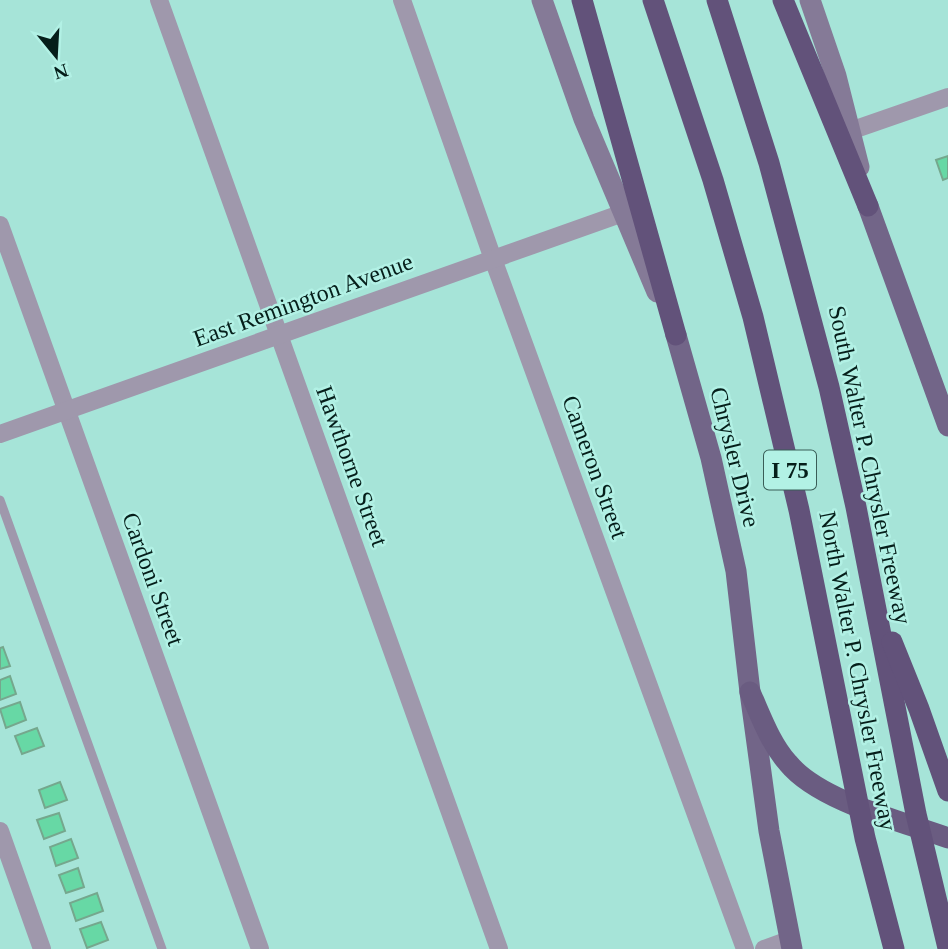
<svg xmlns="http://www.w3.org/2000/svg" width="948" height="949" viewBox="0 0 948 949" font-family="'Times New Roman',serif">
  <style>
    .building { fill: #67d8a5; stroke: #75a78d; stroke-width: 2 }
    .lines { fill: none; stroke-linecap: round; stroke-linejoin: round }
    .service { stroke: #9f98ac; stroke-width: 9 }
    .minor { stroke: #9f98ac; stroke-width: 18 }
    .secondary { stroke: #857a97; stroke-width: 21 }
    .primary { stroke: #726588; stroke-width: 21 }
    .trunk { stroke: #6a5c81; stroke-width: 21 }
    .motorway { stroke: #62527a; stroke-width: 21 }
    .labels { text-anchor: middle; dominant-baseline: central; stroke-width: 5; stroke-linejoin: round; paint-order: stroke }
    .shield { fill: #b2f1e5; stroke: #395d57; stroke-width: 2 }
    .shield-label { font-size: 23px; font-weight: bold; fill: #051e1a }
    .street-label { font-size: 24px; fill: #051e1a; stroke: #b2f1e5 }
  </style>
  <rect width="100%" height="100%" fill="#a6e4d8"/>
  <g class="building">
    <polygon points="948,156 948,178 943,180 936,160"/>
    <polygon points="3,647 10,666 0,669 0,648"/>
    <polygon points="10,676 16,694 0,700 0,680"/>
    <polygon points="20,702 26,720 6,728 0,709"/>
    <polygon points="37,728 44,746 22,754 15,736"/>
    <polygon points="60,782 67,800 45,808 39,790"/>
    <polygon points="59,813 65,831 44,839 37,820"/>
    <polygon points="71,839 78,858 56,866 50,847"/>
    <polygon points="78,868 84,887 66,893 59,875"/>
    <polygon points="97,893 103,911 76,921 70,903"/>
    <polygon points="101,922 108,940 87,948 80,929"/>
  </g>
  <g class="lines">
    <polyline class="service" points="0,500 162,949"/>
    <g class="minor">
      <polyline points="159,0 499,949"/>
      <polyline points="402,0 493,259 745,949"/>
      <polyline points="850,131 948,97"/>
      <polyline points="0,225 260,949"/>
      <polyline points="0,434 623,213"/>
      <polyline points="0,831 42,949"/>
      <polyline points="764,949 789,940"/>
    </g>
    <g class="secondary">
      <polyline points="542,0 584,119 657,292"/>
      <polyline points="810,0 836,76 859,167"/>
    </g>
    <g class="primary">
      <polyline points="868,206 948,426"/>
      <polyline points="676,335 711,458 736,571 750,692 769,831 792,949"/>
    </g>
    <path class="trunk" d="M 750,692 C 761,716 770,743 788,763 C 819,801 901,821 948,838"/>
    <g class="motorway">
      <polyline points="582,0 676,335"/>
      <polyline points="653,0 713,180 753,317 799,510 865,838 894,949"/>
      <polyline points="717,0 769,163 829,387 856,507 916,814 948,948"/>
      <polyline points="783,0 868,206"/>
      <polyline points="892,642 919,709 948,791"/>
    </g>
  </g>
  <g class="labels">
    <rect class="shield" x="764" y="450.5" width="52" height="39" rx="5"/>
    <g class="shield-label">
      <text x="790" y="470">I 75</text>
    </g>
    <g class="street-label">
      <text transform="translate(303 300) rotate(-20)">East Remington Avenue</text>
      <text transform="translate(735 457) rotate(76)">Chrysler Drive</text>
      <text transform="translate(870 465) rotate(78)">South Walter P. Chrysler Freeway</text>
      <text transform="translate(352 466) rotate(70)">Hawthorne Street</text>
      <text transform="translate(595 467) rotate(70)">Cameron Street</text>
      <text transform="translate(153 579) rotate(70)">Cardoni Street</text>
      <text transform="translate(858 671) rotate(79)">North Walter P. Chrysler Freeway</text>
    </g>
  </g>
  <g transform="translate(56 56) rotate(162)" stroke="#b2f1e5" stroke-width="5" paint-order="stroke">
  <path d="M0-5L12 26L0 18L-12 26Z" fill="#051e1a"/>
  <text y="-10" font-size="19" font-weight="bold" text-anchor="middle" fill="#051e1a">N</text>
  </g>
</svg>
